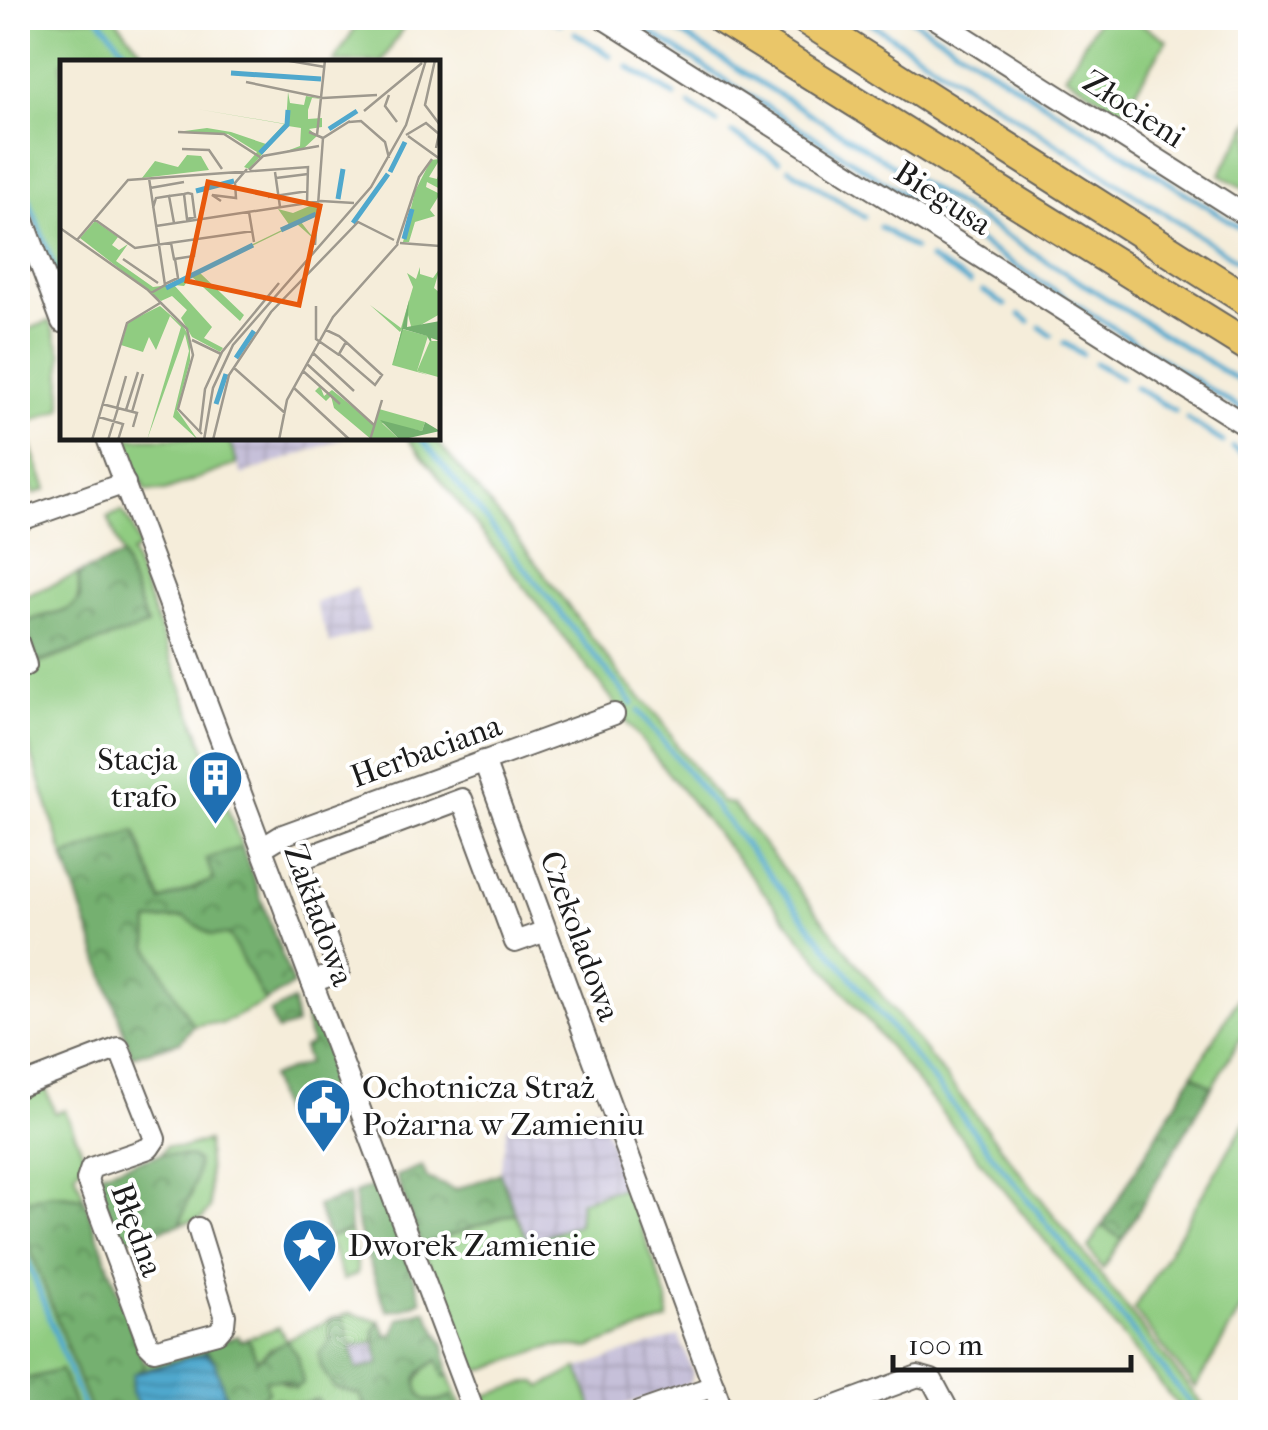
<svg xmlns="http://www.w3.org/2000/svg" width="1268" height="1430" viewBox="0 0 1268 1430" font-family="'IM FELL French Canon',serif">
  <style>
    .industrial { fill: url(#industrial-grid) }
    .grass { fill: #90cc81; stroke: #56744e; stroke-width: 2.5 }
    .forest { fill: url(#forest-crowns); stroke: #486646; stroke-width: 2.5 }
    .water { fill: url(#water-rules); stroke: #366274; stroke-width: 2.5 }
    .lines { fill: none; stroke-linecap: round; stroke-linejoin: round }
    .stream { stroke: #4fa8cd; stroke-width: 5 }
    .minor-casing { stroke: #68655e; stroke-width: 24 }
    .highway-casing { stroke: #68655e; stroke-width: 34 }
    .minor { stroke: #fff; stroke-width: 20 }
    .highway { stroke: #eac669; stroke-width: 30 }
    .labels { text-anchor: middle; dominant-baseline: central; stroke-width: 8; stroke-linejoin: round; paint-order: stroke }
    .street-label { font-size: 32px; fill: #1c1c1c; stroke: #fff }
    .poi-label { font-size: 32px; fill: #1c1c1c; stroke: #fff; text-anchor: start }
    .inset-river { fill: none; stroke: #4fa8cd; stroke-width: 5 }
    .inset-road { fill: none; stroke: #9e998e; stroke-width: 2.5 }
    .view { fill: #e8590c; fill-opacity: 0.15; stroke: #e8590c; stroke-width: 5 }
    .inset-edge { fill: none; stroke: #1c1c1c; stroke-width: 5 }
  </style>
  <defs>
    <pattern id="industrial-grid" width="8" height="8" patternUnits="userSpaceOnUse" patternTransform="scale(2.5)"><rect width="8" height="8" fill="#c6c0d9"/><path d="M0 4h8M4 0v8" fill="none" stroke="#aaa4ba"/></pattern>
    <pattern id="forest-crowns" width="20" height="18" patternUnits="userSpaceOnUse" patternTransform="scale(2.5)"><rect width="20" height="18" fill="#74b06f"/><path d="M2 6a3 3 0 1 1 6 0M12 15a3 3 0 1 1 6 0" fill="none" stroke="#5e8e5a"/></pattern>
    <pattern id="water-rules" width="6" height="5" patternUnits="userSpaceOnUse" patternTransform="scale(2.5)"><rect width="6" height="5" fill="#4fa8cd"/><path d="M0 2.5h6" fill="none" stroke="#4188a6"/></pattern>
  </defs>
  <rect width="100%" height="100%" fill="#fff"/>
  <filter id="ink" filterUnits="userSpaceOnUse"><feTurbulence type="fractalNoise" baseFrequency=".01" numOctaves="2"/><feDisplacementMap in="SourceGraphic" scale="20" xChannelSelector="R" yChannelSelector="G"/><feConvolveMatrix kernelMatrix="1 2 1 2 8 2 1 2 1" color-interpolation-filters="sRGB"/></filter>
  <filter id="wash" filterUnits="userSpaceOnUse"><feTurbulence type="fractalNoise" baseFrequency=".0048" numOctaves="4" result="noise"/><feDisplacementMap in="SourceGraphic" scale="40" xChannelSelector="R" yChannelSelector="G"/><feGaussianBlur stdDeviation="2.25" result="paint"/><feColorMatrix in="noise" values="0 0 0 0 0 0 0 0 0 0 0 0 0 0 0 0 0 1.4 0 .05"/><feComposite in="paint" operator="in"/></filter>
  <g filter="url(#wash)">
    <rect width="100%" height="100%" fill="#f5edda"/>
    <g class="industrial">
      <polygon points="228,438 345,438 242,475"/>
      <polygon points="356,588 370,630 330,644 315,603"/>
      <polygon points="597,1106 627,1186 581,1201 578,1224 528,1242 500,1173 507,1125 552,1108 557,1121"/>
      <polygon points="679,1336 693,1373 690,1383 604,1412 594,1412 578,1368"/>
      <polygon points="374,1342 379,1365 357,1370 351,1347"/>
    </g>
    <g class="grass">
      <polygon points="18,18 115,18 151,62 62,62 62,297 18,180"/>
      <polygon points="361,18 409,18 382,62 334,62"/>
      <polygon points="1099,18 1131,18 1167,40 1122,112 1065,75"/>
      <polygon points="1250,122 1250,192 1220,174"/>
      <polygon points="50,321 62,354 62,409 23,425 47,489 34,494 18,452 18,333"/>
      <polygon points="116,438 228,438 237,464 165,491 146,491 142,481 134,484"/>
      <polygon points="408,438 434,438 511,530 624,680 661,719 678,747 721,802 732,804 1208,1412 1183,1412 626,721 612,699"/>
      <polygon points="122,511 132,526 139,549 131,553 242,847 207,859 214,880 161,901 134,832 64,857 18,712 18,671 147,625 108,517"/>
      <path d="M 78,574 C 85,627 54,604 24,624 L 18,599 Z"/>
      <polygon points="185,917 211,935 229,935 265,1002 221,1024 208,1023 193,1026 148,946 149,921"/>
      <polygon points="1250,978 1250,1022 1212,1087 1193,1074"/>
      <polygon points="45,1086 55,1113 65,1110 86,1160 75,1172 84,1198 53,1194 18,1201 18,1095"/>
      <polygon points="1250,1114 1250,1294 1195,1388 1134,1310"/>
      <polygon points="207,1141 210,1208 203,1218 181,1224 183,1208 192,1194 183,1156 161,1154 166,1146 182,1148"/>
      <polygon points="627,1186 668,1302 668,1320 589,1348 554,1346 479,1371 470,1368 421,1245 515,1213 528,1242 578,1224 580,1201"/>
      <polygon points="18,1216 91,1412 77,1412 61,1370 18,1381"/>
      <polygon points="1102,1226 1122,1239 1103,1269 1088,1248"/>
      <polygon points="350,1231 358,1271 356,1275 343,1280 328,1237"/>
      <polygon points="350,1313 380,1321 374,1331 374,1342 351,1347 342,1316"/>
      <path d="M 329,1320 L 330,1342 L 326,1350 L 333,1386 L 360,1395 L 363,1402 L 362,1412 L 330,1412 L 311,1400 C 295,1409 286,1396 272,1400 L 277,1412 L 241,1412 L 246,1410 L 264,1380 L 277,1379 L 288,1386 L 271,1348 L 257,1360 L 248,1338 L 279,1327 L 286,1340 Z"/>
      <polygon points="203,1346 205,1353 142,1370 144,1363"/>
      <path d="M 438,1359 L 445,1377 L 449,1375 L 463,1412 L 457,1412 L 451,1397 C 410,1413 406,1378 438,1359 Z"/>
      <polygon points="578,1368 594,1412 486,1412 481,1397 530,1382 537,1382 542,1387"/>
    </g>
    <g class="forest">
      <path d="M 122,556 L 147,626 L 37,663 L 24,624 C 43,611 66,619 80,598 L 78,574 Z"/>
      <polygon points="135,831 161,901 214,880 206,859 242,847 293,985 265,1002 229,935 212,935 184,917 149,921 148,946 193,1026 180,1042 132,1056 64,857"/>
      <polygon points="301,998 313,998 350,1097 283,1118 270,1077 308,1063 303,1048 311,1044"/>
      <polygon points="293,1001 296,1025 277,1031 270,1013"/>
      <polygon points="1193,1074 1212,1087 1122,1239 1102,1226"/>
      <path d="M 161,1154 L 192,1157 L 197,1161 C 199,1185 184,1201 181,1224 L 118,1242 L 95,1183 L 100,1173 Z"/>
      <polygon points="422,1166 427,1178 455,1190 500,1173 515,1213 421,1245 396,1176"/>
      <path d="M 382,1183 L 422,1300 L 403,1309 L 388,1311 C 380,1297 378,1286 373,1272 C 362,1240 354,1230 355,1193 Z"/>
      <polygon points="53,1194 84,1198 144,1363 142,1370 138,1371 132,1393 142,1412 91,1412 18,1216 18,1201"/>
      <polygon points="349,1195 350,1231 328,1237 317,1206"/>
      <path d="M 426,1310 L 444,1345 L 449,1375 L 444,1377 L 438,1360 L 420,1372 L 417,1379 C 418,1404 431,1405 452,1396 L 457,1412 L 362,1412 L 363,1402 L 360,1395 L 333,1387 L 321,1367 L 319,1354 L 330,1342 L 329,1320 L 342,1316 L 345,1322 L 357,1370 L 379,1364 L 374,1331 L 380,1321 L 387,1336 L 394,1333 L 399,1319 Z"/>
      <polygon points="238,1336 240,1341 248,1338 257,1360 286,1340 298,1356 303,1383 295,1388 283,1380 265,1380 268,1392 246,1410 231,1412 214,1361 203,1346"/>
      <polygon points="61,1370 77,1412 18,1412 18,1381"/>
      <polygon points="277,1398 296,1405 317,1399 330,1412 277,1412 272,1399"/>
    </g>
    <polygon class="water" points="205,1353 214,1361 231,1412 142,1412 132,1393 133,1374"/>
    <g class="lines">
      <g class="stream">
        <polyline points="99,18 135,62"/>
        <polyline points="547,18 560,23"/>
        <polyline points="628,18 1250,415"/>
        <polyline points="656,18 1244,384"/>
        <polyline points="863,18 1250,269"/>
        <polyline points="910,18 1250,234"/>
        <polyline points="575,33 611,56"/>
        <polyline points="628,67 675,96"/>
        <polyline points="690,105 717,123"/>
        <polyline points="732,133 779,161"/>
        <polyline points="789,168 864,217"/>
        <polyline points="18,170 62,288"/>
        <polyline points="880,227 914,249"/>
        <polyline points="930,259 970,283"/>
        <polyline points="983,291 1005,305"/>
        <polyline points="1020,315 1029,321"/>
        <polyline points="1040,327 1051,335"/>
        <polyline points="1064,343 1082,354"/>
        <polyline points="1095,363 1121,378"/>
        <polyline points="1135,387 1175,411"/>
        <polyline points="1187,419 1223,442"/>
        <polyline points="120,438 138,481"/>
        <polyline points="421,438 633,704"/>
        <polyline points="1233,448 1250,460"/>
        <polyline points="639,711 1197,1412"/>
        <polyline points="18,1235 85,1412"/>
      </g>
    </g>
  </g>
  <g filter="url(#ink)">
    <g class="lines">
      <defs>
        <g id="minor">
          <polyline points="603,18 1250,428"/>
          <polyline points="935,18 1250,218"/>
          <polyline points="18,205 62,322"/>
          <polyline points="107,438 474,1412"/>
          <polyline points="18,521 125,483"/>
          <polyline points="18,642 26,665"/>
          <polyline points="484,761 723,1412"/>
          <polyline points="262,848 283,835 614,714"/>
          <polyline points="312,982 339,972 302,872 304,858 462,799 515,942 546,931"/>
          <polyline points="18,1087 119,1048 155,1139 149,1148 91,1168 87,1180 148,1344 154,1350 217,1333 224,1325 225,1315 198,1228"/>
          <polyline points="639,1412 714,1386"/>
          <polyline points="821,1412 918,1376 932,1380 949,1412"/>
        </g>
        <g id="highway">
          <polyline points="721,18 1250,347"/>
          <polyline points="804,18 1250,302"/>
        </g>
      </defs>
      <use href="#minor" class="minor-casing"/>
      <use href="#highway" class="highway-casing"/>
      <use href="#minor" class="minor"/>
      <use href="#highway" class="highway"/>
    </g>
  </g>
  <defs>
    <symbol id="building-pin" viewBox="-11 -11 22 30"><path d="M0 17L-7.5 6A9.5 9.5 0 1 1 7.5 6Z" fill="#1f6fb2" stroke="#fff"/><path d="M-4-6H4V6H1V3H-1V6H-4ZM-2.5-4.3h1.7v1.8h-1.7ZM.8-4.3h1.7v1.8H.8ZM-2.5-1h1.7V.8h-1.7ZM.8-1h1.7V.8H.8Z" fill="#fff"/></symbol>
    <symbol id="civic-pin" viewBox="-11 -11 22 30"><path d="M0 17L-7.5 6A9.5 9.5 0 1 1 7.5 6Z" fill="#1f6fb2" stroke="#fff"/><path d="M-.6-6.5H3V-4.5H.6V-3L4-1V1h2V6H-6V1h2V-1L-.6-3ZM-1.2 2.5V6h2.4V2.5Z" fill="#fff"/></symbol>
    <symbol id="sight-pin" viewBox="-11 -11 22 30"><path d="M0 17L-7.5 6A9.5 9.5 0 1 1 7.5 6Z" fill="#1f6fb2" stroke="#fff"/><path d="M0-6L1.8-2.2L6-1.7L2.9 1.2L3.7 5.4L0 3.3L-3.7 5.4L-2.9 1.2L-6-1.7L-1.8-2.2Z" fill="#fff"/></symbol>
  </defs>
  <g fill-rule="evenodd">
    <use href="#building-pin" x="184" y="746" width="63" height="86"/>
    <use href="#civic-pin" x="292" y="1074" width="63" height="86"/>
    <use href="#sight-pin" x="278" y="1214" width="63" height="86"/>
  </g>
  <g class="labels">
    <g class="street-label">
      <text transform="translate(1134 109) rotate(33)">Złocieni</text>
      <text transform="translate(943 198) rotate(33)">Biegusa</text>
      <text transform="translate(426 751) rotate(-20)">Herbaciana</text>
      <text transform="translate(319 915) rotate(70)">Zakładowa</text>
      <text transform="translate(580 936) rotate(70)">Czekoladowa</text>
      <text transform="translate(137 1230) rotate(70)">Błędna</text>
    </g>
    <g class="poi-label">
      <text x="177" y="759" text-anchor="end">Stacja<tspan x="177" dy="37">trafo</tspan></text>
      <text x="362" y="1087">Ochotnicza Straż<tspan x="362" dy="37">Pożarna w Zamieniu</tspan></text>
      <text x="348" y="1245">Dworek Zamienie</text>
    </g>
  </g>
  <g transform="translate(60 60)">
    <rect width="380" height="380" fill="#f5edda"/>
    <path d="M 228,32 L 230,43 L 244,45 L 246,36 L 263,39 L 252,38 L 248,50 L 248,59 L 262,58 L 262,67 L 249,69 L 257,76 L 243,89 L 224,92 L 240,86 L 241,68 L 228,66 L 189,109 L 184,107 L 197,92 L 168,74 L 117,72 L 147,68 L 171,72 L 206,84 L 224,64 L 137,49 L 226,64 ZM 127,95 L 141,96 L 149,110 L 82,118 L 95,101 L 118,107 ZM 380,99 L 369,117 L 377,119 L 380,110 L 380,129 L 367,122 L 366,127 L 380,134 L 370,150 L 375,156 L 355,162 L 349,182 L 343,182 L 355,131 L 371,100 ZM 259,142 L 258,154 L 241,162 L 255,180 L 237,164 L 139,212 L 184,255 L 180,261 L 131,216 L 124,226 L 114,225 L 152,267 L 144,278 L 163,288 L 160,292 L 132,277 L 121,258 L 127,250 L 112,236 L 101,241 L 20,178 L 35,161 L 58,177 L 52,185 L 59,190 L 68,184 L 56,201 L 93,227 L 109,225 L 230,166 L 218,149 L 233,153 ZM 360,207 L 360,214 L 373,218 L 380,208 L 374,228 L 380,233 L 380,254 L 352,270 L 348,255 L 342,269 L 368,276 L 357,311 L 368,315 L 332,305 L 342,269 L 340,272 L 310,245 L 341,268 L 353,227 L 347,213 L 356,219 ZM 100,246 L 123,266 L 130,278 L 130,301 L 117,350 L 138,380 L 113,357 L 129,291 L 125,274 L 87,380 L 121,267 L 110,256 L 96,290 L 89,277 L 83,292 L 61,285 L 68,262 ZM 260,326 L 264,336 L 272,330 L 314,364 L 319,349 L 365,362 L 362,371 L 322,363 L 340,380 L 312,380 L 274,348 L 271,336 L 266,341 L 255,331 Z" fill="#90cc81"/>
    <path d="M 349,240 L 347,267 L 380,261 L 380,281 L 371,278 L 372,285 L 367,276 L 343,269 L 333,305 ZM 320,360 L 362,371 L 365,362 L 380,371 L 340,380 Z" fill="#74b06f"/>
    <path d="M 370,281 L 380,281 L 378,317 L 357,311 Z" fill="#90cc81"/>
    <path class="inset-river" d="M 171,13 L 261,19M 269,69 L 297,51M 200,93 L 227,65 L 228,50M 330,112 L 345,82M 136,131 L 174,121M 278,139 L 283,109M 293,163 L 328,114M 221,170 L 256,154M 344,179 L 352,149M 106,228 L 193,185M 176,298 L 194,271M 156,344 L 166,314"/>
    <path class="inset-road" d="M 224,0 L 265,7M 375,0 L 365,45 L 380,65M 186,22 L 263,38 L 317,35M 329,35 L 325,46 L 337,62M 304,51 L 362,3M 289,62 L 301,61 L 325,82 L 329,98M 118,72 L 164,74 L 200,97M 249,72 L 263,78 L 290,61M 257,75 L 265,0M 346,75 L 366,63 L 379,74 L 376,88M 348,76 L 380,99M 122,89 L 149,90 L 162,109M 189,110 L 203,96 L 259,86M 215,112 L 220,147M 89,118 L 105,225 L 91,233M 216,118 L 248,114M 90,128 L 124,122M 109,136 L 124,134 L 128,133 L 132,134 L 135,157 L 127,159 L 124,134M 208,137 L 248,131M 161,141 L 152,135 L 176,138 L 175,123 L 187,109M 93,148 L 96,138 L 109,136 L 114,163M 189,152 L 194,182M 34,159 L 75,188 L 193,171M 96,166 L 261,141 L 294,143M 0,168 L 88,230 L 127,269 L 133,295 L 118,349 L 142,374M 17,180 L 68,120 L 248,107 L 247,143M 111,183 L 114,199 L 134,196 L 135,179M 340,183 L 380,186M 337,184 L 359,117 L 372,99M 255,185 L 263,78M 63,199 L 98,223M 105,224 L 118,218 L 115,199M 256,246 L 256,279 L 279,295M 266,270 L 279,276 L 286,282 L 322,315 L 315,325 L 279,294 L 286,282M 132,280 L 161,294M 253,293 L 294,331M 247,304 L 314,365M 173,307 L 225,353M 243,311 L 280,344M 234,328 L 290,380M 42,344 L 77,353 L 73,367M 57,348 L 66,316M 66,350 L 78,312M 72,352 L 83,314M 39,357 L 63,364 L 58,380M 140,371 L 145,329 L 162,292 L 219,223M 32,380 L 67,263 L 100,243M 48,380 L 58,348M 144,380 L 153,328 L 173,285 L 311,127 L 346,65 L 366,0M 153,380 L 169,315 L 211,252 L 298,162 L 334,180M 219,380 L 227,340 L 273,257 L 338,184M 310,380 L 322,340"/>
    <path class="view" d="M 148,122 L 260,146 L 239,245 L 127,221 Z"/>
    <rect width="380" height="380" class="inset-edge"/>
  </g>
  <rect width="1268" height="1430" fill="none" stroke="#fff" stroke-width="60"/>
  <path d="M893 1355v15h238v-15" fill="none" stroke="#1c1c1c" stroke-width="5"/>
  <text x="908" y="1355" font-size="30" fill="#1c1c1c" stroke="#ffffff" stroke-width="8" paint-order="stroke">100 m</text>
</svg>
